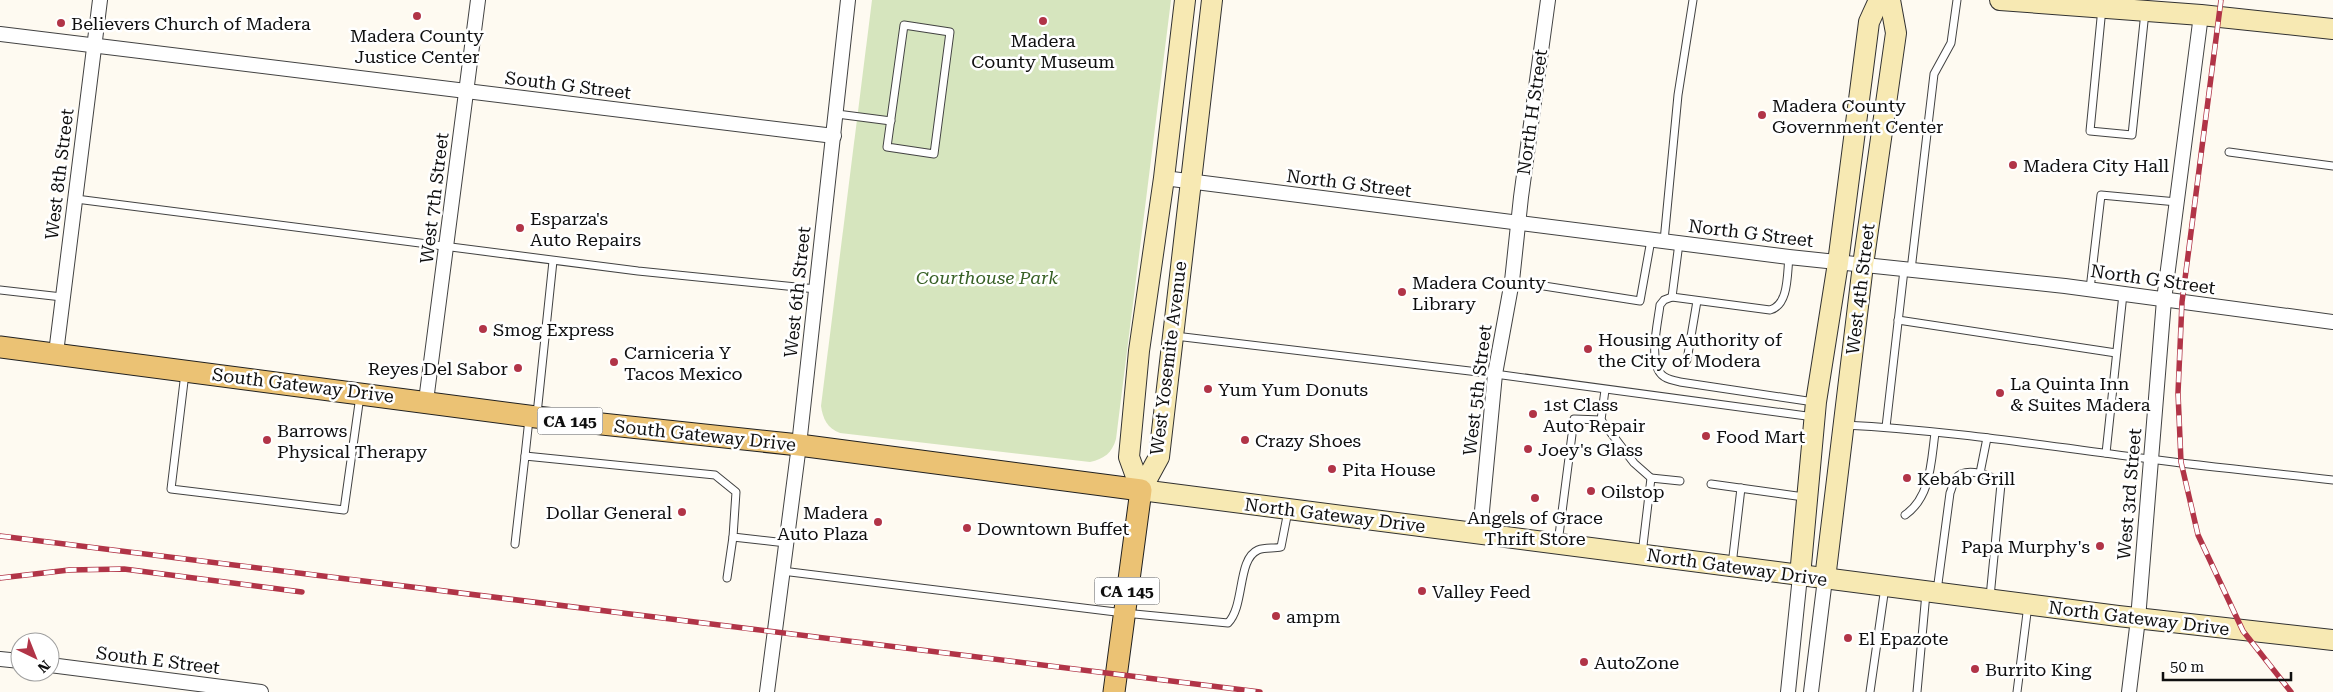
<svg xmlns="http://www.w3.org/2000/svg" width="2333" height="692" viewBox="0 0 2333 692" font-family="'Roboto Serif',serif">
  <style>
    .green { fill: #d6e5be }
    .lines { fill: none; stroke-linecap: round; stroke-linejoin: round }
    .lane-casing { stroke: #424242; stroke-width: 9 }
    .street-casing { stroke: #424242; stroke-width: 16 }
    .secondary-casing { stroke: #313131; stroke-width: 22 }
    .primary-casing { stroke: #202020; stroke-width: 23 }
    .lane { stroke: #fff; stroke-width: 7 }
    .street { stroke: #fff; stroke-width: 14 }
    .secondary { stroke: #f7e9b3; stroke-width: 20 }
    .primary { stroke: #ebc274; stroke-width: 21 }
    .rail-casing { stroke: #b13447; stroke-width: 5.5 }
    .rail { stroke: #fff; stroke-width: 4; stroke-dasharray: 11; stroke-linecap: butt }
    .poi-dot { fill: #b13447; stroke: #fff; stroke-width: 2 }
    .labels { text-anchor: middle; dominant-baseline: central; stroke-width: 5; stroke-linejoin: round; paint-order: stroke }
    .shield { fill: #fff; stroke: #575757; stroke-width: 1 }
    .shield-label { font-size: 16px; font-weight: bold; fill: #0f0f0f }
    .poi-label { font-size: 18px; fill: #0f0f0f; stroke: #fff; text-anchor: start }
    .street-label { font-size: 18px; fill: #0f0f0f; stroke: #fff }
    .park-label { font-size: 18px; font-style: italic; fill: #376025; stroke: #fff }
  </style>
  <rect width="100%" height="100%" fill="#fefaf1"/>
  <path class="green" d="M 872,0 L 1171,0 L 1116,439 C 1112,453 1104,459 1090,462 L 840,433 C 827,428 823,419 821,406 Z"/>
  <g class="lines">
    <defs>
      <g id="lane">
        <polyline points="2102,8 2090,131 2132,135 2145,12"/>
        <polygon points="904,25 950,32 934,154 887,147"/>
        <polyline points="837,114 891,121"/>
        <polyline points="2229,152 2333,166"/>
        <polyline points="76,199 638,271 816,289"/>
        <polyline points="1664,241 1678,95 1693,0"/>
        <path d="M 1679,243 L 1672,297 L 1770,310 C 1789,305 1787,274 1789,257"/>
        <polyline points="1911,270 1934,74 1951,43 1957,0"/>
        <polyline points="1512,281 1640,301 1651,240"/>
        <polyline points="2090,289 2101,195 2177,202"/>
        <polyline points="0,290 62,297"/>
        <path d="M 1672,297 L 1664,300 L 1660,305 C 1658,322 1648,363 1662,375 C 1667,380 1674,380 1680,382 L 1814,402"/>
        <polyline points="1898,320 2116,353"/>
        <polyline points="1175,336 1495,374 1814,417"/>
        <polyline points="1687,360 1697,301"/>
        <polyline points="185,373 171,489 344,510 360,396"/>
        <polyline points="537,414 553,261"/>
        <polyline points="1601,420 1634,463 1651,478"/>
        <path d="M 1844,425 C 1946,430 2047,446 2149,459 C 2210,467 2272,473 2333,480"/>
        <polyline points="1886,427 1904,270"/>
        <polyline points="2106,453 2123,294"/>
        <polyline points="525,456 529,419"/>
        <polyline points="1980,473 1987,438"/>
        <polyline points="1711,484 1804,497"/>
        <path d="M 1905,515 C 1931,497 1931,462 1935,433"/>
        <polyline points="1558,543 1574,419 1601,420 1605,390"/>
        <polyline points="515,544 525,456 715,475 736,492 733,537 786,543"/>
        <polyline points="1642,554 1651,478 1680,481"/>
        <polyline points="1732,565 1741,488"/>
        <path d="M 782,571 L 1124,613 L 1228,623 C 1245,606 1237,559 1258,550 C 1266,547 1274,549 1281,547 L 1288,511"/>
        <polyline points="727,578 733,537"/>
        <path d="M 1937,591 L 1950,493 C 1952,489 1953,481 1956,478 C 1966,466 1992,475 2001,484 L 1990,597"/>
        <polyline points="1870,692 1885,587"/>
        <polyline points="1917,692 1926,593"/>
        <polyline points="2017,692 2028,605"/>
      </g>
      <g id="street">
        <polyline points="0,34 834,136"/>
        <polyline points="1164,178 1789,257 2065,286 2333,322"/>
        <polyline points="56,353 100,0"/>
        <polyline points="426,401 478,0"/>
        <polyline points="1480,532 1495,374 1512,281 1521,197 1548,0"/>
        <polyline points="0,659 20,661"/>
        <polyline points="50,665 261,692"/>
        <polyline points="767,692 799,445 848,0"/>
        <polyline points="1788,692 1800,576"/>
        <polyline points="1811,692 1825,579"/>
        <polyline points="2129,692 2138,619 2164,300 2201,15"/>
      </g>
      <g id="secondary">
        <polyline points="2000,0 2201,15 2333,29"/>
        <polyline points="1141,490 2118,616 2333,640"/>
        <polyline points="1141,490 1159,457 1212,0"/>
        <polyline points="1141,490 1129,457 1139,351 1164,178 1185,0"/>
        <polyline points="1800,576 1816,402 1838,263 1869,22 1879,0"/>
        <polyline points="1825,579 1863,265 1896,33 1890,0"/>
      </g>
      <polyline id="primary" points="0,347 536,417 799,445 1141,490 1114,692"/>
    </defs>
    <use href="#lane" class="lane-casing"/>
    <use href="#street" class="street-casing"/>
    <use href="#secondary" class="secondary-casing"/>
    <use href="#primary" class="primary-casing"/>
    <use href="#lane" class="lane"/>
    <use href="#street" class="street"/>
    <use href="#secondary" class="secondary"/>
    <use href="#primary" class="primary"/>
    <defs>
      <g id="rail">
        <polyline points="2221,0 2182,302 2178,393 2181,462 2198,535 2243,631 2291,692"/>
        <polyline points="0,536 1260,692"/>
        <polyline points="0,578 69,570 124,569 302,592"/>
      </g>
    </defs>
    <use href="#rail" class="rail-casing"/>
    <use href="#rail" class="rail"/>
  </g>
  <g class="poi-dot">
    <circle cx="417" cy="16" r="5"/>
    <circle cx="1043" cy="21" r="5"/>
    <circle cx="61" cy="23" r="5"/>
    <circle cx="1762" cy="115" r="5"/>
    <circle cx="2013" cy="165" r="5"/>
    <circle cx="520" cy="228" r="5"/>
    <circle cx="1402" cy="292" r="5"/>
    <circle cx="483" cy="329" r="5"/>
    <circle cx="1588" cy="349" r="5"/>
    <circle cx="614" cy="362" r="5"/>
    <circle cx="518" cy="368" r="5"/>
    <circle cx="1208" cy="389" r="5"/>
    <circle cx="2000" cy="393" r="5"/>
    <circle cx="1533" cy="414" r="5"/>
    <circle cx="1706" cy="436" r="5"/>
    <circle cx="267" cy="440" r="5"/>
    <circle cx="1245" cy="440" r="5"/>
    <circle cx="1528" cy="449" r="5"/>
    <circle cx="1332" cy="469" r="5"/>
    <circle cx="1907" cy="478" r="5"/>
    <circle cx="1591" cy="491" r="5"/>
    <circle cx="1535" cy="498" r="5"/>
    <circle cx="682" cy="512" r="5"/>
    <circle cx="878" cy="522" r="5"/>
    <circle cx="967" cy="528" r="5"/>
    <circle cx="2100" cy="546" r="5"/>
    <circle cx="1422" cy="591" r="5"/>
    <circle cx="1276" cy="616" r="5"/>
    <circle cx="1848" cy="638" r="5"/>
    <circle cx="1584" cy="662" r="5"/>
    <circle cx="1975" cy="669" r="5"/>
  </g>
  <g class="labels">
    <g class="shield">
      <rect x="537.5" y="407.5" width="65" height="27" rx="4"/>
      <rect x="1094.5" y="577.5" width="65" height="27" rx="4"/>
    </g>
    <g class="shield-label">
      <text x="570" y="421">CA 145</text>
      <text x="1127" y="591">CA 145</text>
    </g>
    <g class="poi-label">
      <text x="71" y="23">Believers Church of Madera</text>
      <text x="417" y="35" text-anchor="middle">Madera County<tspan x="417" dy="21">Justice Center</tspan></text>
      <text x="1043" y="40" text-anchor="middle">Madera<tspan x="1043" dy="21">County Museum</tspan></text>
      <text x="1772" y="105">Madera County<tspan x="1772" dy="21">Government Center</tspan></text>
      <text x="2023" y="165">Madera City Hall</text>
      <text x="530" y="218">Esparza's<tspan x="530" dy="21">Auto Repairs</tspan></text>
      <text x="1412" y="282">Madera County<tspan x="1412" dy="21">Library</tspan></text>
      <text x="493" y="329">Smog Express</text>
      <text x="1598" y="339">Housing Authority of<tspan x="1598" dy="21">the City of Modera</tspan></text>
      <text x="624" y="352">Carniceria Y<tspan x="624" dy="21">Tacos Mexico</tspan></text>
      <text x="508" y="368" text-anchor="end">Reyes Del Sabor</text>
      <text x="2010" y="383">La Quinta Inn<tspan x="2010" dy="21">&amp; Suites Madera</tspan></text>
      <text x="1218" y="389">Yum Yum Donuts</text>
      <text x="1543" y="404">1st Class<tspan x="1543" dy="21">Auto Repair</tspan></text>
      <text x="277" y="430">Barrows<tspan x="277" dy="21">Physical Therapy</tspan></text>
      <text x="1716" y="436">Food Mart</text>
      <text x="1255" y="440">Crazy Shoes</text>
      <text x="1538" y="449">Joey's Glass</text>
      <text x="1342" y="469">Pita House</text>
      <text x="1917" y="478">Kebab Grill</text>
      <text x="1601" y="491">Oilstop</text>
      <text x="672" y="512" text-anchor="end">Dollar General</text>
      <text x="868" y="512" text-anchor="end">Madera<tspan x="868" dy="21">Auto Plaza</tspan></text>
      <text x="1535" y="517" text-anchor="middle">Angels of Grace<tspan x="1535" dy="21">Thrift Store</tspan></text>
      <text x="977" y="528">Downtown Buffet</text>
      <text x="2090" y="546" text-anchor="end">Papa Murphy's</text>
      <text x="1432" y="591">Valley Feed</text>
      <text x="1286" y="616">ampm</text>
      <text x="1858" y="638">El Epazote</text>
      <text x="1594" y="662">AutoZone</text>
      <text x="1985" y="669">Burrito King</text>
    </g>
    <g class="street-label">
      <text transform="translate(568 85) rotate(7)">South G Street</text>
      <text transform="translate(1532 112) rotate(-82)">North H Street</text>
      <text transform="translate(59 174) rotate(-83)">West 8th Street</text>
      <text transform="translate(1349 183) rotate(7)">North G Street</text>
      <text transform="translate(434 198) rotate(-83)">West 7th Street</text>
      <text transform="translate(1751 233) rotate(7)">North G Street</text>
      <text transform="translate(2153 279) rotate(8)">North G Street</text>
      <text transform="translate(1860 289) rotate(-83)">West 4th Street</text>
      <text transform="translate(797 292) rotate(-84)">West 6th Street</text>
      <text transform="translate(1168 358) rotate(-83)">West Yosemite Avenue</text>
      <text transform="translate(303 385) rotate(7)">South Gateway Drive</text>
      <text transform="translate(1477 390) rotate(-83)">West 5th Street</text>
      <text transform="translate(705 435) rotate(6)">South Gateway Drive</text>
      <text transform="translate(2129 494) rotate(-85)">West 3rd Street</text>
      <text transform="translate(1335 515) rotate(7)">North Gateway Drive</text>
      <text transform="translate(1737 567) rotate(8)">North Gateway Drive</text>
      <text transform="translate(2139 618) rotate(7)">North Gateway Drive</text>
      <text transform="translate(158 660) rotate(7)">South E Street</text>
    </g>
    <g class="park-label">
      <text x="987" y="277">Courthouse Park</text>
    </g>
  </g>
  <g transform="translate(35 657) rotate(137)"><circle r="24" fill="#ffffff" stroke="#9f9f9f"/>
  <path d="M0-4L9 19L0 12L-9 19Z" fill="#b13447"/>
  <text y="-8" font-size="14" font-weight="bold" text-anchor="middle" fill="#0f0f0f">N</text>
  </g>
  <path d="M2163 672v8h128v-8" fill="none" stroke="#0f0f0f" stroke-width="2.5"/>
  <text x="2170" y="672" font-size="15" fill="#0f0f0f" stroke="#ffffff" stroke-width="4" paint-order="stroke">50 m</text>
</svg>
